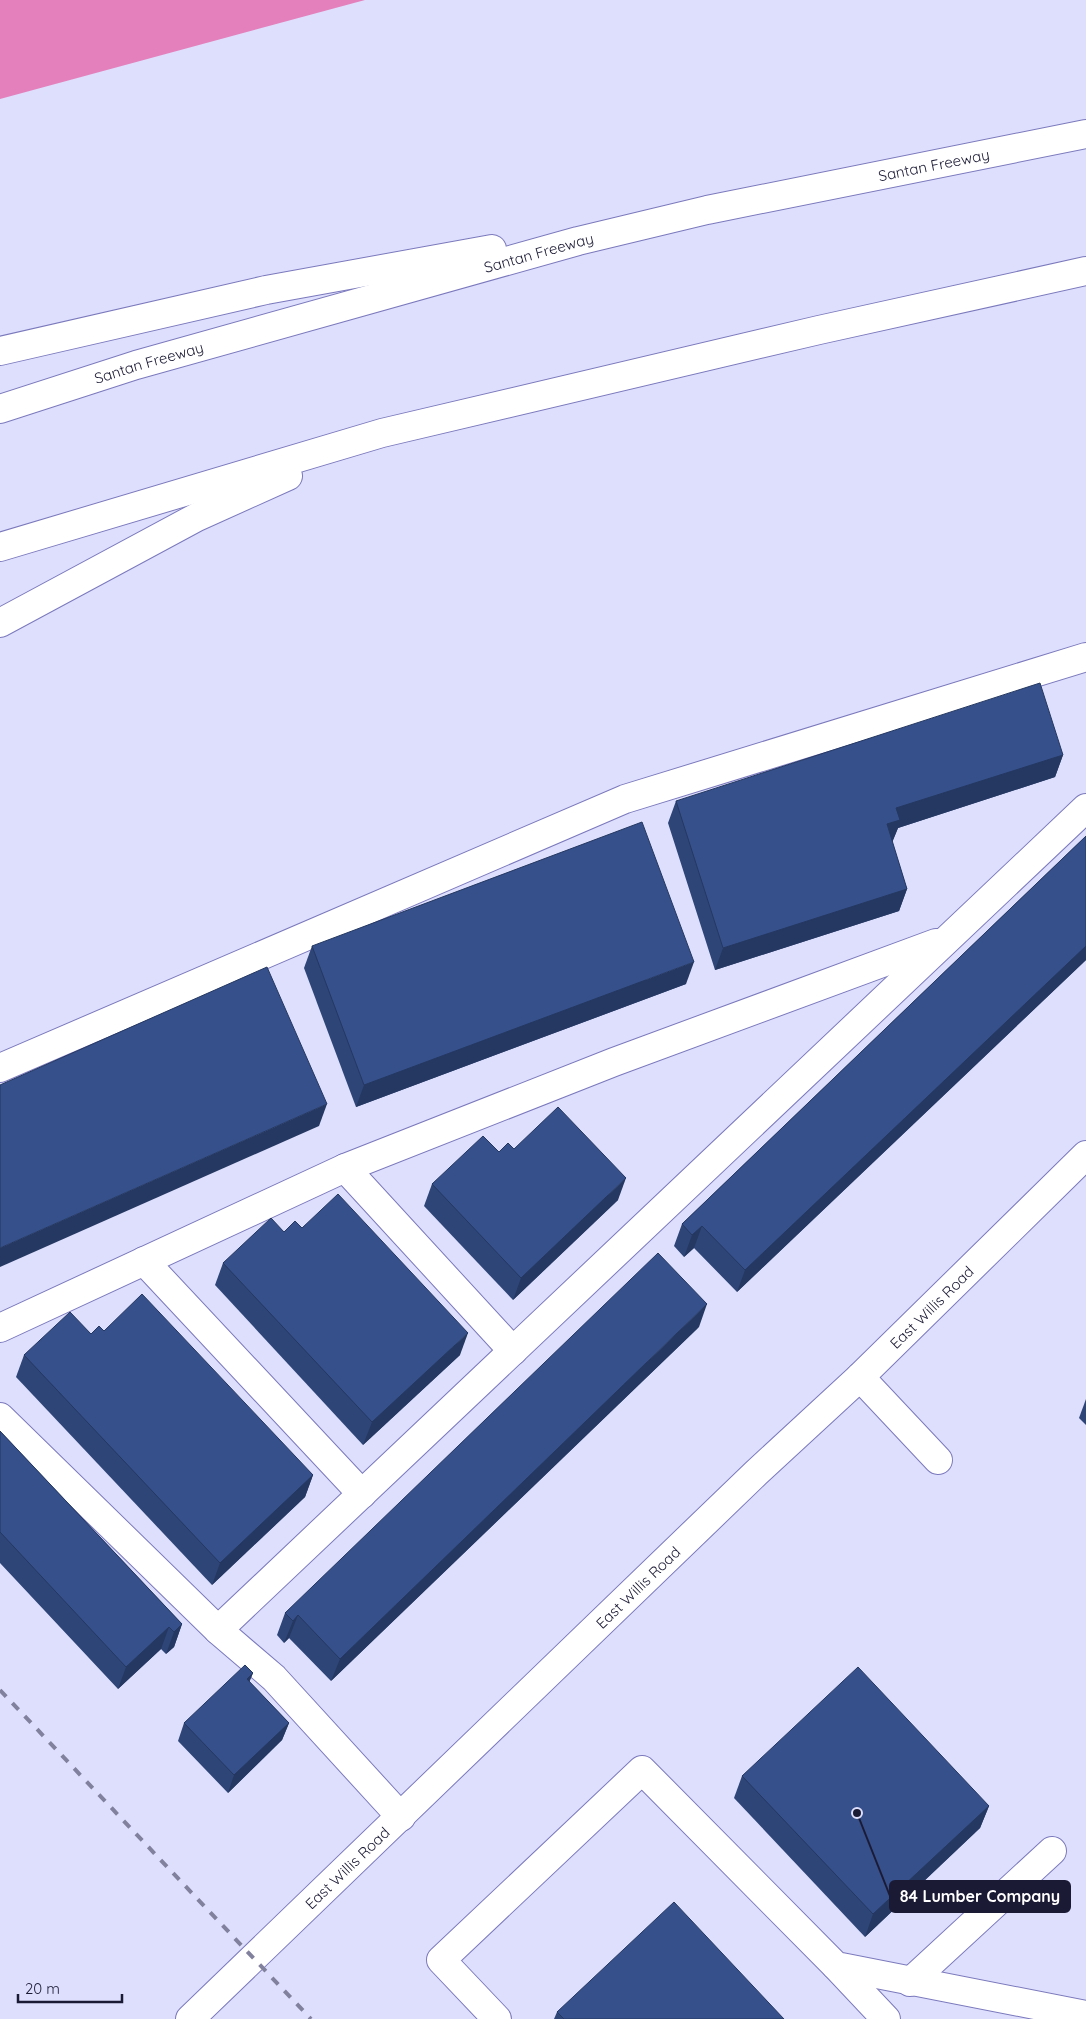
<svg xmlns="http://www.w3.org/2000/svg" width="1086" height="2019" viewBox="0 0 1086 2019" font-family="Quicksand,sans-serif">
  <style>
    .water { fill: #e481bc }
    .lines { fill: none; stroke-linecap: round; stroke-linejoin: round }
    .minor-casing { stroke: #7b79bd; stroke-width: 30 }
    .highway-casing { stroke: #7b79bd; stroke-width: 30 }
    .minor { stroke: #fff; stroke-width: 28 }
    .highway { stroke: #fff; stroke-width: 28 }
    .rail { stroke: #81819e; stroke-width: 4; stroke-dasharray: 9 9; stroke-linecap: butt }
    .wall { fill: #2e4578 }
    .shaded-wall { fill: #253861 }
    .building { fill: #35508b; stroke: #253861 }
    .labels { text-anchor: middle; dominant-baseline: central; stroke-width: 5; stroke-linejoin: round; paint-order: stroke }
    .street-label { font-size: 15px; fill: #1b1a35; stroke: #dedffd }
    .leader { fill: none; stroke: #1b1a35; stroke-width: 2 }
    .callout-dot { fill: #1b1a35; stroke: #dedffd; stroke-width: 2 }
    .callout { fill: #1b1a35; stroke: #1b1a35; stroke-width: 2 }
    .callout-label { font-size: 16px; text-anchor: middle; font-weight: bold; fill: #fff }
  </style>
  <rect width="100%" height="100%" fill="#dedffd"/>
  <polygon class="water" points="0,0 365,0 0,99"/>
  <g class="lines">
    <defs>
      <g id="minor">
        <polyline points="0,1068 625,799 1086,657"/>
        <polyline points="345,1168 513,1351"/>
        <polyline points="144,1261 362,1494"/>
        <polyline points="0,1328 345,1168 614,1062 936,943"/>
        <polyline points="860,1377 938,1460"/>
        <polyline points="0,1417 218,1630 1086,808"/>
        <polyline points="218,1630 274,1678 401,1817"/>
        <polyline points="836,1966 886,2019"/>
        <polyline points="910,1982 1052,1851"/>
        <path id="s1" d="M 190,2019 L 756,1473 L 860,1377 L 1086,1155"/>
        <polyline points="497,2019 441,1960 642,1770 836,1966 1086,2015"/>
      </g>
      <g id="highway">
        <polyline points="0,351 266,290 492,249"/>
        <path id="s2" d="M 0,409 L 136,365 L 578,241 L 707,210 L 1086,134"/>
        <polyline points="0,547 382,433 819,330 1086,271"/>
        <polyline points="0,623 197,517 288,476"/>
      </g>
    </defs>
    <use href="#minor" class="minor-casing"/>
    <use href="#highway" class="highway-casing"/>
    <use href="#minor" class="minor"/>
    <use href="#highway" class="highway"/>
    <polyline class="rail" points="0,1690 311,2019"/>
  </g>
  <g class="wall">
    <polygon points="1063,755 1055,777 898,828 892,842 907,889 899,911 715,970 668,823 676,801"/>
    <polygon points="1086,836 1086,960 737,1292 694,1248 684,1257 674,1246 682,1224"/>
    <polygon points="312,946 686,984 356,1107 304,968"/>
    <polygon points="514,1149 618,1200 513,1300 424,1206 432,1184 499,1152"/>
    <polygon points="302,1228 460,1355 363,1445 215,1285 223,1263 284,1232"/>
    <polygon points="699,1327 331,1681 289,1638 284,1643 277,1635 285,1613"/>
    <polygon points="104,1331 313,1475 305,1497 212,1585 16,1377 24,1355 91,1334"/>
    <polygon points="1086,1399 1086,1425 1079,1418"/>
    <polygon points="0,1431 182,1624 174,1647 166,1654 161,1649 118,1689 0,1563"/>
    <polygon points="253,1673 249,1682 289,1723 282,1740 228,1793 178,1741 184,1723"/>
    <polygon points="742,1776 989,1806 980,1828 865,1937 734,1798"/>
    <polygon points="557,2012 784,2019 554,2019"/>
  </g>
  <g class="shaded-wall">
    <polygon points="1063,755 1055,777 898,828 892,843 887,824 896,808"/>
    <polygon points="907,889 899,911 715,970 723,948"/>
    <polygon points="1086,946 1086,960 737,1292 745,1270"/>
    <polygon points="694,962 686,984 356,1107 364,1085"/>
    <polygon points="327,1104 319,1126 0,1267 0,1248"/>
    <polygon points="626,1178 618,1200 513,1300 521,1278"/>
    <polygon points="702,1226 694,1248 684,1257 692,1235"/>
    <polygon points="707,1304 699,1327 331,1681 340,1659"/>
    <polygon points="468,1333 460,1355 363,1445 372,1422"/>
    <polygon points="313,1475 305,1497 212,1585 220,1563"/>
    <polygon points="298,1615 289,1638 284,1643 293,1621"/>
    <polygon points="182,1624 174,1647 166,1654 174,1632"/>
    <polygon points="169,1627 161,1649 118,1689 126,1667"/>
    <polygon points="253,1673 246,1690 247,1679"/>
    <polygon points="289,1723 282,1740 228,1793 234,1775"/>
    <polygon points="989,1806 980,1828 865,1937 873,1914"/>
  </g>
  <g class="building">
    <polygon points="1040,683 1063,755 896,808 900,820 887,824 907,889 723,948 676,801"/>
    <polygon points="642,822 694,962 364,1085 312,946"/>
    <polygon points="1086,836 1086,946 745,1270 702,1226 692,1235 682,1224"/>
    <polygon points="267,967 327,1104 0,1248 0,1085"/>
    <polygon points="558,1107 626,1178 521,1278 432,1184 483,1136 499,1152 508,1143 514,1149"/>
    <polygon points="338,1194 468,1333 372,1422 223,1263 271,1218 284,1232 295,1221 302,1228"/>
    <polygon points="658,1253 707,1304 340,1659 298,1615 293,1621 285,1613"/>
    <polygon points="142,1294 313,1475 220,1563 24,1355 70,1312 91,1334 99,1326 104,1331"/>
    <polygon points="0,1431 182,1624 174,1632 169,1627 126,1667 0,1532"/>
    <polygon points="245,1665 253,1673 247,1679 289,1723 234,1775 184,1723"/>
    <polygon points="858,1667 989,1806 873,1914 742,1776"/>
    <polygon points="674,1902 784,2019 564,2019 557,2012"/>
  </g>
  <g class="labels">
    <g class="street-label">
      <text stroke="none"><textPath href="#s2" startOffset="966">Santan Freeway</textPath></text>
      <text stroke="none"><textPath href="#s2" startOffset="561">Santan Freeway</textPath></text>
      <text stroke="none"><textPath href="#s2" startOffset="156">Santan Freeway</textPath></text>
      <text stroke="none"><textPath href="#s1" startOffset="1028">East Willis Road</textPath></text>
      <text stroke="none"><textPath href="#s1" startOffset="622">East Willis Road</textPath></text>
      <text stroke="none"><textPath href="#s1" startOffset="218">East Willis Road</textPath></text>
    </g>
  </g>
  <path class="leader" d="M857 1813L890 1896"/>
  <circle class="callout-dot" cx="857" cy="1813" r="5"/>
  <rect class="callout" x="890" y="1881" width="180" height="31" rx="5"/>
  <g class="callout-label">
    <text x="980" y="1902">84 Lumber Company</text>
  </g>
  <path d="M18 1994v8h104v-8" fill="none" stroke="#1b1a35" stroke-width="2.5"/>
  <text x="25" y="1994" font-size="15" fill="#1b1a35" stroke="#dedffd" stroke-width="4" paint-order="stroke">20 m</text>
</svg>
